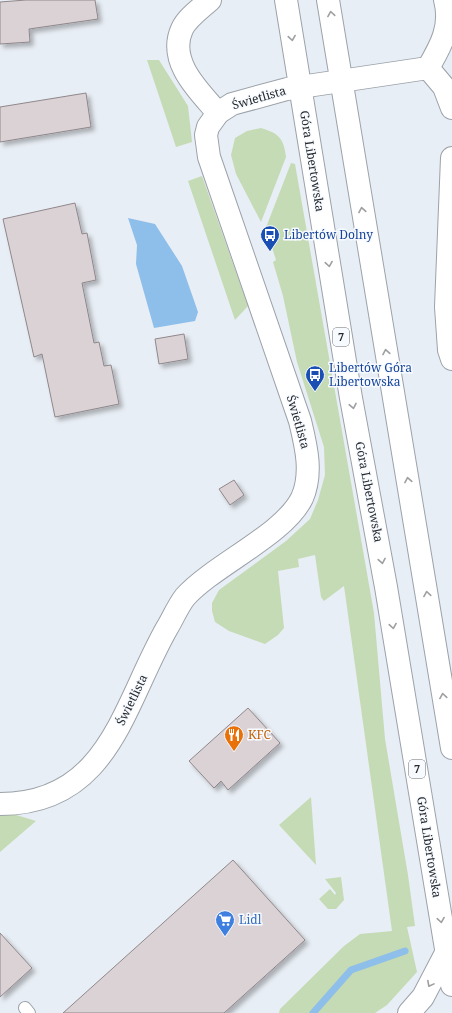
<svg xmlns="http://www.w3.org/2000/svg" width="452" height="1013" font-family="'Noto Serif',serif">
  <defs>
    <filter id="shadow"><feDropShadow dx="3.5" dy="3.5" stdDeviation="2" flood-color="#0004"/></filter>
  </defs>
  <rect width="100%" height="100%" fill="#e8eef5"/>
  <path fill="#c4dbb5" d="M147 60H159L188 106 192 142 176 147Z
    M261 128C278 133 284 138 286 157L261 222 236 174 231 155 235 138 247 131Z
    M291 163 295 164 374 613 385 739 408 875 415 926 407 927 417 972 387 1005 375 1013H279L280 1009 344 946 360 934 392 931 344 586 324 601 321 597 315 555 298 559 299 567 278 571 284 628 278 635 265 644 229 631 215 622 212 611V603L219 590 286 541 310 519 318 500 325 475 324 447 297 362 283 296 273 262 276 260 270 241H268L265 230Z
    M202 176 248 306 235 320 188 181Z
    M311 797 316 865 279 825Z
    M0 814H13L36 821 0 852Z
    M341 877 344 900 336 909H328L319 899 330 889 335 895 336 893 325 879Z"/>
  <path fill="#8ebeea" d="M128 218 155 224 182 266 198 312 195 321 154 328 136 264 137 245Z"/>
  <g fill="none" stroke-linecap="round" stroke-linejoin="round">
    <path stroke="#8ebeea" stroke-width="7" d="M313 1013 351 970 405 951"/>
  </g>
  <path fill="#dbd2d5" stroke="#90878b" filter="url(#shadow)" d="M26 0H95L98 19 29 29 30 42 0 44V2Z
    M86 93 91 127 0 142V107Z
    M75 203 82 234 87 233 96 280 82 283 94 343 99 342 104 366 111 365 119 404 55 417 42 354 34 357 3 219Z
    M184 334 188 359 159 364 155 339Z
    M234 480 244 495 230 505 219 489Z
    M248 708 280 743 228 790 221 781 214 788 189 761Z
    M233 860 305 940 224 1013H63Z
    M0 933 32 968 0 997Z"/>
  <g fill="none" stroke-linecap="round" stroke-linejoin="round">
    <defs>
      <path id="service" d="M25 1008 29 1013"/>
      <path id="minor" d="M210 0C200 9 187 18 182 29 167 62 200 92 218 113
        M428 68 444 87 452 108
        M452 158 446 307 449 350 452 359"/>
      <path id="tertiary" d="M0 804C109 804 123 705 167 628 173 618 178 606 185 597 215 564 284 535 302 498 313 473 306 446 300 421L209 157 206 135 208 127 218 113 232 104 287 89 428 68C441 46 452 26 445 0"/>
      <path id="trunk" d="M286 0 351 398 386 587 452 985
        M328 0 452 748
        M409 1013 423 997 447 951"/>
    </defs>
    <use href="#service" stroke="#9ca2a9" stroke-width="14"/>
    <use href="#minor" stroke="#9ca2a9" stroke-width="24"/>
    <use href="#tertiary" stroke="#9ca2a9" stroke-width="24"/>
    <use href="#trunk" stroke="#9ca2a9" stroke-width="24"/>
    <use href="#service" stroke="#fff" stroke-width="12"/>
    <use href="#minor" stroke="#fff" stroke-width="22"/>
    <use href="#tertiary" stroke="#fff" stroke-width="22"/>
    <use href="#trunk" stroke="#fff" stroke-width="22"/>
  </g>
  <defs><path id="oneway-chevron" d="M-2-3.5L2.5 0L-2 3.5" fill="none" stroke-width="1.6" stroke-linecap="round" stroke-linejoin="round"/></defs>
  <g stroke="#9e9fa0">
    <use href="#oneway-chevron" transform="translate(331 14) rotate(-99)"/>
    <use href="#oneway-chevron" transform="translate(292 38) rotate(81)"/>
    <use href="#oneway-chevron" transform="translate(362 210) rotate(-100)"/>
    <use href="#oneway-chevron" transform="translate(329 264) rotate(81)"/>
    <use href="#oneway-chevron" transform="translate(386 352) rotate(-100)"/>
    <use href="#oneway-chevron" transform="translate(353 406) rotate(79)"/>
    <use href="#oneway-chevron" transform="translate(408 480) rotate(-100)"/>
    <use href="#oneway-chevron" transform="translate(382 561) rotate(80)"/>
    <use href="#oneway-chevron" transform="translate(427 594) rotate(-99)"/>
    <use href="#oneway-chevron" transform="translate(393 626) rotate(81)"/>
    <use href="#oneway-chevron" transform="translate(443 696) rotate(-99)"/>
    <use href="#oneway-chevron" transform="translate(441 920) rotate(81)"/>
    <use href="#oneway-chevron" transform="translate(430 984) rotate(118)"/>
  </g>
  <defs>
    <symbol id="bus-pin" viewBox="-11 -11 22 30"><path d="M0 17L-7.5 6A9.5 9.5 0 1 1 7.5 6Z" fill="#1a4fb4" stroke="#f7fbff"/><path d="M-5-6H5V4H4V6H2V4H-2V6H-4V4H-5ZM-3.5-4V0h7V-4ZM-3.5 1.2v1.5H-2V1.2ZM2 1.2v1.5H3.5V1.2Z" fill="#fff"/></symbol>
    <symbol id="restaurant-pin" viewBox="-11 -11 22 30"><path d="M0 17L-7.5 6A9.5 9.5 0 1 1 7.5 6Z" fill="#e8710a" stroke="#f7fbff"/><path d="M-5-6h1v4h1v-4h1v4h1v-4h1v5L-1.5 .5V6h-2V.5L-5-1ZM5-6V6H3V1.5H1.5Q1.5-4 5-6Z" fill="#fff"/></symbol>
    <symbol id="supermarket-pin" viewBox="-11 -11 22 30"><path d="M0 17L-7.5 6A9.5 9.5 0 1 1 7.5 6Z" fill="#3f7fe0" stroke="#f7fbff"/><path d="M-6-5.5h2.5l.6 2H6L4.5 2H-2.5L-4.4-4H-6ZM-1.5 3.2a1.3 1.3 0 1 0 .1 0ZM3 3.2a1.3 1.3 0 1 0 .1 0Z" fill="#fff"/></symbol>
  </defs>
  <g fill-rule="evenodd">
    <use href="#bus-pin" x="259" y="224" width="22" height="30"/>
    <use href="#bus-pin" x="304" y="364" width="22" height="30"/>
    <use href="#restaurant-pin" x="223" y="724" width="22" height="30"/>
    <use href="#supermarket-pin" x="214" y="909" width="22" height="30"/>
  </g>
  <g text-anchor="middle" stroke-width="3" stroke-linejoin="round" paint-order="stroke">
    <g fill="#f7fbff" stroke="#65686b" stroke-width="1">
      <rect x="333" y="328" width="16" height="18" rx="3"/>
      <rect x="409" y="760" width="16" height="18" rx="3"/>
    </g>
    <g font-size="11" font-weight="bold" fill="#27292c">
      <text x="341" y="341">7</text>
      <text x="417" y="773">7</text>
    </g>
    <g font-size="12" fill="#27292c" stroke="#f7fbff">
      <text transform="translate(259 98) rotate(-16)" y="4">Świetlista</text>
      <text transform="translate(312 161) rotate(81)" y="4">Góra Libertowska</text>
      <text transform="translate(298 422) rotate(74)" y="4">Świetlista</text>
      <text transform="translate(369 492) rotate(79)" y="4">Góra Libertowska</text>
      <text transform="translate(132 700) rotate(-64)" y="4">Świetlista</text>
      <text transform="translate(429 847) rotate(81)" y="4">Góra Libertowska</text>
    </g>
    <g font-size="12" fill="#164399" stroke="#f7fbff" text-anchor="start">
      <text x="284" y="239">Libertów Dolny</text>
      <text x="329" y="372">Libertów Góra<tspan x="329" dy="14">Libertowska</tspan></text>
    </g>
    <g font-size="12" fill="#c56008" stroke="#f7fbff" text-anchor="start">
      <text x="248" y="739">KFC</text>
    </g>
    <g font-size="12" fill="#366cbe" stroke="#f7fbff" text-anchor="start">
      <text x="239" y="924">Lidl</text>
    </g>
  </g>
</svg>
